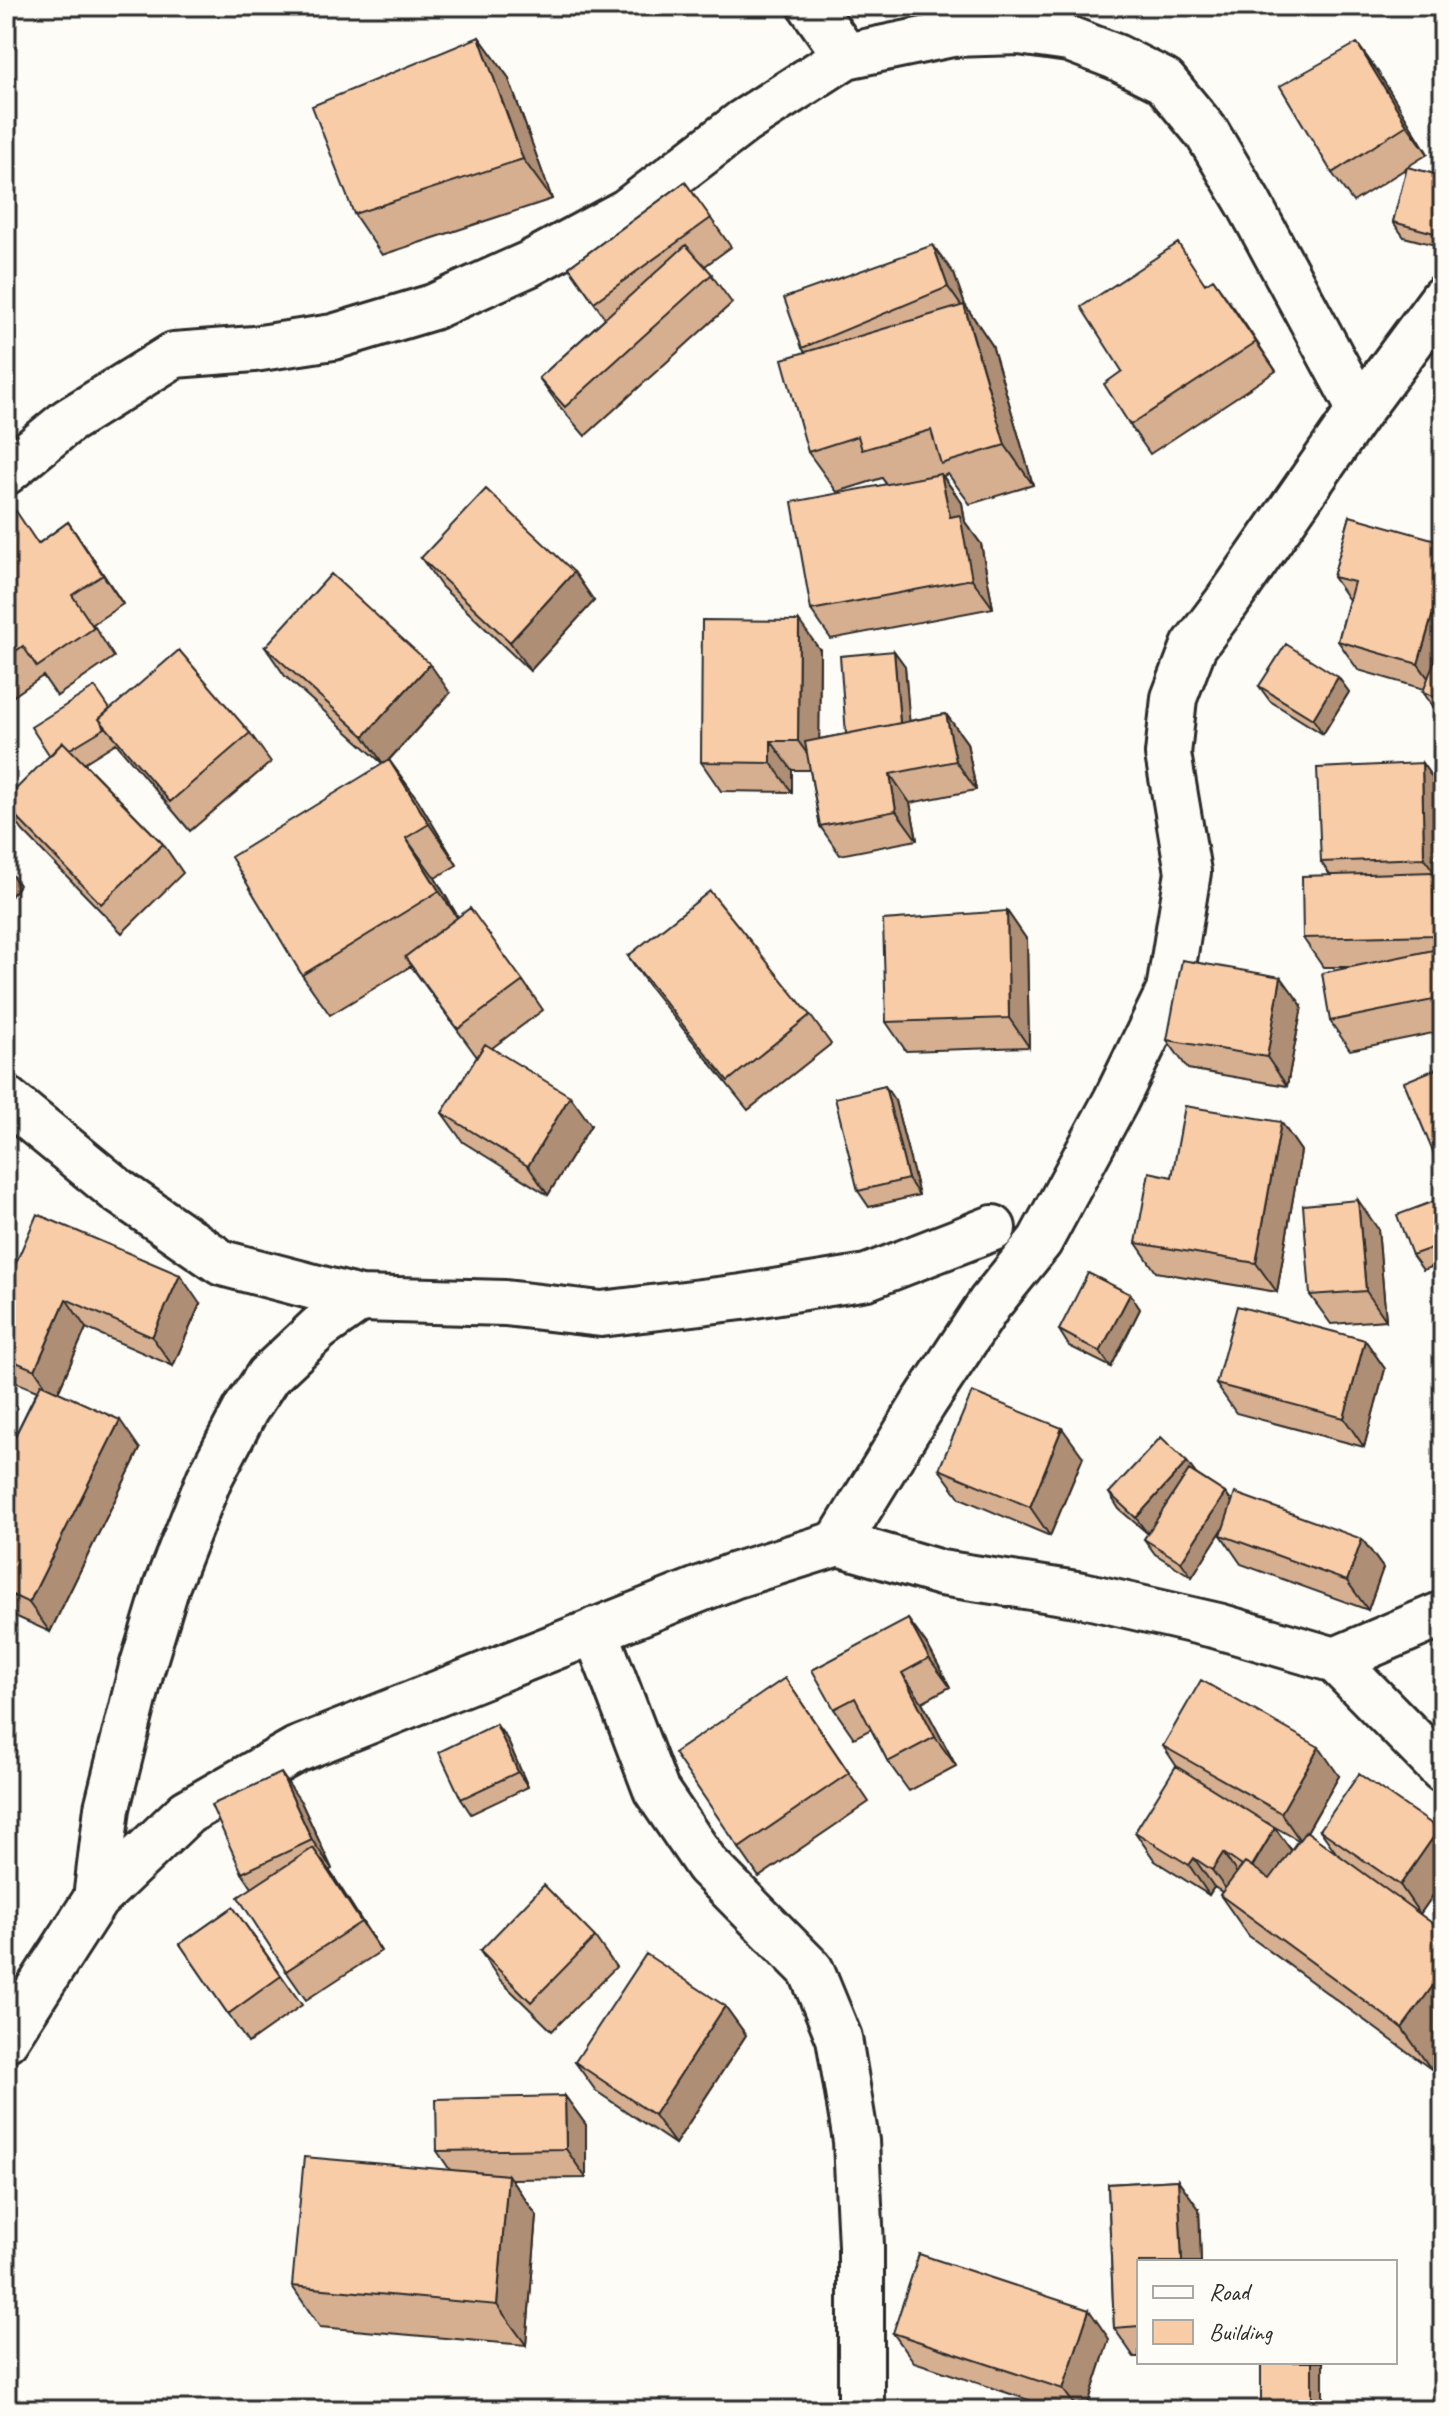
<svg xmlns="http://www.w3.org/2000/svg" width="1449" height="2416" font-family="Caveat,sans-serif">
  <rect width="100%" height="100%" fill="#fdfcf7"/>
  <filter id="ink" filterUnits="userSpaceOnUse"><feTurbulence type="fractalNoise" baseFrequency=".0125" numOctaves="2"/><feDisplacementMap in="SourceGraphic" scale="16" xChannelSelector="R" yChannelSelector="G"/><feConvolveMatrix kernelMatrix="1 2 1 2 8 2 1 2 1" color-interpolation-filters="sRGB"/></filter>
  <g filter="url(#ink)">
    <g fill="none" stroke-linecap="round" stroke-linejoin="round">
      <defs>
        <path id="minor" d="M811 6 846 56 952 34 1019 32 1069 39 1116 57 1164 81 1207 133 1248 202 1360 410
          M6 472 68 421 174 355 254 349 333 337 433 307 529 264 627 211 743 122 846 56
          M6 1099 118 1191 222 1263 360 1299 505 1303 601 1314 742 1297 867 1277 993 1228
          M838 1543 941 1573 1083 1595 1218 1626 1335 1660 1443 1614
          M595 1630 656 1790 707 1865 811 1970 839 2038 856 2141 861 2246V2410
          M1335 1660 1443 1770
          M96 1899 107 1808 141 1671 167 1585 209 1479 246 1409 268 1376 319 1328 360 1299
          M6 2039 96 1899 187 1812 296 1750 733 1576 838 1543 924 1403 990 1303 1040 1241 1116 1100 1169 991 1188 872 1168 754 1174 698 1194 646 1227 602 1360 410 1443 298"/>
      </defs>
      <use href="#minor" stroke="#2b2b2b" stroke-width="50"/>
      <use href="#minor" stroke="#fdfcf7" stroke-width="44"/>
    </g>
    <path fill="#d6af90" stroke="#2b2b2b" stroke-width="2" fill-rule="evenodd" d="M479 37 508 77 552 199 382 255 354 214Z
      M1378 72 1428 154 1407 167 1443 176V247L1404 237 1393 222 1407 168 1353 202 1332 173Z
      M685 182 731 247 705 266 732 303 585 436 560 407 539 378 605 318 569 267Z
      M954 274 965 305 992 345 1033 485 970 504 948 474 943 476 962 503 965 522 981 544 993 608 831 639 811 610 886 484 882 478 837 492 808 452 805 352 802 348Z
      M1206 283 1234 308 1276 371 1150 454 1130 425 1122 371Z
      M1350 516 1443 700 1424 689 1358 670 1338 641 1349 600 1333 577Z
      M6 518 39 543 68 522 123 604 93 624 114 657 57 696 43 676 12 697 6 688Z
      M421 558 574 572 594 601 530 671 442 587Z
      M265 647 450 693 389 760 418 800 457 865 435 878 458 917 523 981 543 1010 492 1048 591 1125 548 1195 463 1142 442 1113 477 1057 411 966 330 1015 302 975 383 764 285 676Z
      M820 650 819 739 846 734 894 651 905 666 909 721 946 714 967 743 976 790 910 803 917 840 840 855 820 826 810 770H792V792L721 791 701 762Z
      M1338 677 1349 692 1323 734 1270 701 1259 686Z
      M1423 692 1443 700V721Z
      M110 709 250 733 271 762 190 831 116 743 84 763 163 844 183 873 122 933 23 831 6 807V799Z
      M1422 763 1440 789 1442 798 1443 1031 1350 1050 1330 1021 1353 967H1323L1303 938 1330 875 1321 862Z
      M1007 911 1027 940 1029 1047 906 1051 886 1022Z
      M628 956 810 1015 831 1044 748 1110 648 985Z
      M1281 977 1302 1006 1287 1086 1188 1069 1167 1040Z
      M895 1101 919 1195 869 1207 858 1191Z
      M1281 1122 1301 1151 1277 1292 1156 1272 1136 1243 1172 1177Z
      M1437 1200 1443 1208V1263L1423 1270 1412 1255Z
      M1378 1229 1386 1320 1331 1324 1310 1295Z
      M6 1286 200 1304 173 1366 86 1328 58 1392 140 1449 50 1632 6 1612V1454L37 1391 6 1378Z
      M1130 1294 1140 1309 1111 1367 1069 1346 1059 1330Z
      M1365 1340 1385 1369 1364 1447 1236 1413 1216 1384Z
      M1083 1457 1050 1536 960 1498 939 1469Z
      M1187 1462 1196 1474 1225 1493 1232 1502 1362 1539 1383 1568 1368 1610 1241 1564 1221 1535 1223 1528 1192 1577 1155 1554 1144 1539 1151 1529 1147 1533 1119 1509 1109 1493Z
      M908 1619 929 1648 950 1687 922 1702 956 1766 909 1791 888 1762 871 1729 854 1738 834 1709Z
      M785 1678 869 1802 759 1877 739 1848Z
      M496 1724 507 1739 528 1787 471 1814 461 1799Z
      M1163 1746 1339 1776 1307 1832 1337 1854 1320 1830 1439 1829 1443 1835V1881L1420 1914 1431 2069 1249 1936 1220 1895 1222 1892 1214 1887 1209 1895 1155 1861 1135 1832 1177 1767ZM1266 1822 1298 1840 1291 1850 1275 1828Z
      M301 1802 332 1869 329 1871 381 1951 306 2000 286 1971 252 1888 242 1873Z
      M233 1907 302 2005 248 2043 180 1944Z
      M595 1937 616 1967 552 2031 500 1980 480 1951Z
      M725 2006 746 2035 675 2144 596 2091 575 2062Z
      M565 2096 586 2125V2178L511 2179 537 2216 526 2345 320 2327 292 2286 450 2170 437 2151Z
      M1178 2180 1199 2209 1201 2262H1139V2357H1134L1114 2328 1108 2184Z
      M893 2333 1109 2339 1086 2410H1059L914 2362Z"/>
    <path fill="#ae8f76" stroke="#2b2b2b" stroke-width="2" d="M479 37 508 77 552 199 523 159Z
      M1357 43 1378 72 1428 154 1407 125Z
      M1443 216V240L1438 234Z
      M933 245 954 274 965 305 992 345 1033 485 1005 445 967 314 948 287Z
      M1213 279 1234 308 1276 371 1256 342Z
      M941 474 962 503 965 522 981 544 993 608 972 579 950 517Z
      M68 522 88 551 123 604 103 575Z
      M574 572 594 601 530 671 510 642Z
      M1443 579V678L1439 693 1418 664Z
      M799 621 820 650 819 770 798 741Z
      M894 651 905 666 912 751 901 735Z
      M430 664 450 693 384 765 364 736Z
      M1338 677 1349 692 1323 734 1313 719Z
      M946 714 967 743 976 790 956 761Z
      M771 741 792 770V792L771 763Z
      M389 760 418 800 457 865 429 824Z
      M1422 763 1442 792 1443 884 1424 858Z
      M890 774 910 803 917 840 896 811Z
      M406 838 435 878 467 932 439 891Z
      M6 866 19 885 6 904Z
      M1433 872 1443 886V947L1435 935Z
      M1007 911 1027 940 1029 1047 1009 1018Z
      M1281 977 1302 1006 1287 1086 1267 1057Z
      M885 1086 895 1101 919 1195 908 1179Z
      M570 1096 591 1125 548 1195 528 1166Z
      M1281 1122 1301 1151 1277 1292 1256 1263Z
      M1358 1200 1378 1229 1386 1320 1366 1291Z
      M180 1275 200 1304 173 1366 152 1337Z
      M1130 1294 1140 1309 1111 1367 1100 1352Z
      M66 1299 86 1328 55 1399 35 1370Z
      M1365 1340 1385 1369 1364 1447 1344 1418Z
      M120 1420 140 1449 50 1632 29 1603Z
      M1062 1428 1083 1457 1050 1536 1030 1507Z
      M1187 1462 1198 1477 1147 1533 1136 1518Z
      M1225 1493 1236 1508 1192 1577 1181 1562Z
      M1362 1539 1383 1568 1368 1610 1347 1581Z
      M908 1619 929 1648 950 1687 929 1658Z
      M902 1673 922 1702 956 1766 935 1737Z
      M496 1724 507 1739 528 1787 518 1772Z
      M1319 1747 1339 1776 1301 1842 1281 1813Z
      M281 1773 301 1802 332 1869 312 1840Z
      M1275 1828 1296 1857 1270 1900 1250 1871Z
      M1439 1829 1443 1835V1881L1420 1914 1400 1885Z
      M313 1848 334 1877 381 1951 361 1922Z
      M1223 1853 1243 1882 1233 1899 1212 1870Z
      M1194 1858 1214 1887 1209 1895 1189 1865Z
      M1443 1972V2052L1431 2069 1402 2028Z
      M725 2006 746 2035 675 2144 654 2115Z
      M565 2096 586 2125V2178L566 2149Z
      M508 2175 537 2216 526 2345 497 2305Z
      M1178 2180 1199 2209 1201 2262H1182Z
      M1089 2310 1109 2339 1086 2410H1078L1063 2389Z
      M1312 2362H1323V2410H1312Z"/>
    <path fill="#f9cca8" stroke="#2b2b2b" stroke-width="2" d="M479 37 523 159 354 214 312 106Z
      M1357 43 1407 125 1332 173 1280 86Z
      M1407 167 1443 176V216L1438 234 1393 222Z
      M685 182 711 218 594 302 569 267Z
      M1178 243 1205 284 1213 279 1256 342 1130 425 1104 384 1122 371 1081 307Z
      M686 245 712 274 565 407 539 378Z
      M933 245 948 287 802 348 784 298Z
      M964 305 1005 445 941 464 931 430 862 450 858 436 808 452 782 359Z
      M941 474 950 517 960 515 972 579 811 610 792 502Z
      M486 489 574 572 510 642 421 558Z
      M16 511 38 544 68 522 103 575 72 595 94 628 37 667 23 646 6 658V518Z
      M1350 516 1443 542V579L1418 664 1338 641 1354 582 1333 577Z
      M331 574 430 664 364 736 265 647Z
      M702 620 799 621 798 741H771V763L701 762Z
      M1443 637V700L1423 692Z
      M1286 644 1338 677 1313 719 1259 686Z
      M179 650 250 733 170 802 99 719Z
      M894 651 900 723 846 734 840 656Z
      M95 687 110 709 99 719 105 728 70 749 63 742 50 756 31 727Z
      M946 714 956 761 890 774 896 811 820 826 805 742Z
      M63 742 163 844 101 904 6 806V799Z
      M1443 758V801L1432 761Z
      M389 760 429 824 406 838 439 891 302 975 231 857Z
      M1422 763 1424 858 1321 862 1317 768Z
      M1433 872 1435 935 1303 938 1302 876Z
      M710 891 810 1015 728 1081 628 956Z
      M470 908 523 981 458 1029 405 957Z
      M1007 911 1009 1018 886 1022 883 920Z
      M1443 948V998L1330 1021 1322 973Z
      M1182 960 1281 977 1267 1057 1167 1040Z
      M485 1044 570 1096 528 1166 442 1113Z
      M1443 1066V1176L1404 1082Z
      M885 1086 908 1179 858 1191 835 1098Z
      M1185 1106 1281 1122 1256 1263 1136 1243 1149 1172 1172 1177Z
      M1358 1200 1366 1291 1310 1295 1303 1205Z
      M1437 1200 1443 1216V1244L1412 1255 1397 1215Z
      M37 1214 180 1275 152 1337 66 1299 35 1370 6 1358V1286Z
      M1088 1273 1130 1294 1100 1352 1059 1330Z
      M1237 1306 1365 1340 1344 1418 1216 1384Z
      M41 1384 120 1420 29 1603 6 1592V1454Z
      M972 1392 1062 1428 1030 1507 939 1469Z
      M1161 1437 1187 1462 1136 1518 1109 1493Z
      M1189 1470 1225 1493 1181 1562 1144 1539Z
      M1235 1493 1362 1539 1347 1581 1221 1535Z
      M908 1619 929 1658 902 1673 935 1737 888 1762 855 1698 834 1709 812 1670Z
      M785 1678 849 1773 739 1848 674 1753Z
      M1201 1680 1319 1747 1281 1813 1163 1746Z
      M496 1724 518 1772 461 1799 439 1752Z
      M1176 1766 1275 1828 1252 1866 1245 1862 1242 1866 1223 1853 1212 1870 1194 1858 1189 1865 1135 1832Z
      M281 1773 312 1840 242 1873 211 1805Z
      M1359 1774 1439 1829 1400 1885 1320 1830Z
      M1306 1831 1443 1931V1972L1402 2028 1220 1895 1245 1862 1270 1879Z
      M313 1848 361 1922 286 1971 238 1897Z
      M544 1885 595 1937 531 2002 480 1951Z
      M233 1907 281 1976 228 2014 180 1944Z
      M646 1954 725 2006 654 2115 575 2062Z
      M565 2096 566 2149 437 2151 436 2099Z
      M304 2157 508 2175 497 2305 292 2286Z
      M1178 2180 1182 2262H1139V2326L1114 2328 1108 2184Z
      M919 2254 1089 2310 1063 2389 893 2333Z
      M1261 2362H1312V2410H1261Z"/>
  </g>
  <rect width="1449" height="2416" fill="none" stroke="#fdfcf7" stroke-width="32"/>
  <rect x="16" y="16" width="1417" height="2384" fill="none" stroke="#2b2b2b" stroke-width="3" filter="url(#ink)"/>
  <rect x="1137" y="2260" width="260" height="104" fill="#fdfcf7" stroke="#a9a8a5" stroke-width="2"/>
  <rect x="1153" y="2286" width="40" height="12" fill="#fdfcf7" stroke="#a9a8a5" stroke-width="2"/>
  <text x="1209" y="2300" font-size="24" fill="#2b2b2b">Road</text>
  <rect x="1153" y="2320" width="40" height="24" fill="#f9cca8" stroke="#a9a8a5" stroke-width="2"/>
  <text x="1209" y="2340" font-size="24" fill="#2b2b2b">Building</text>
</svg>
